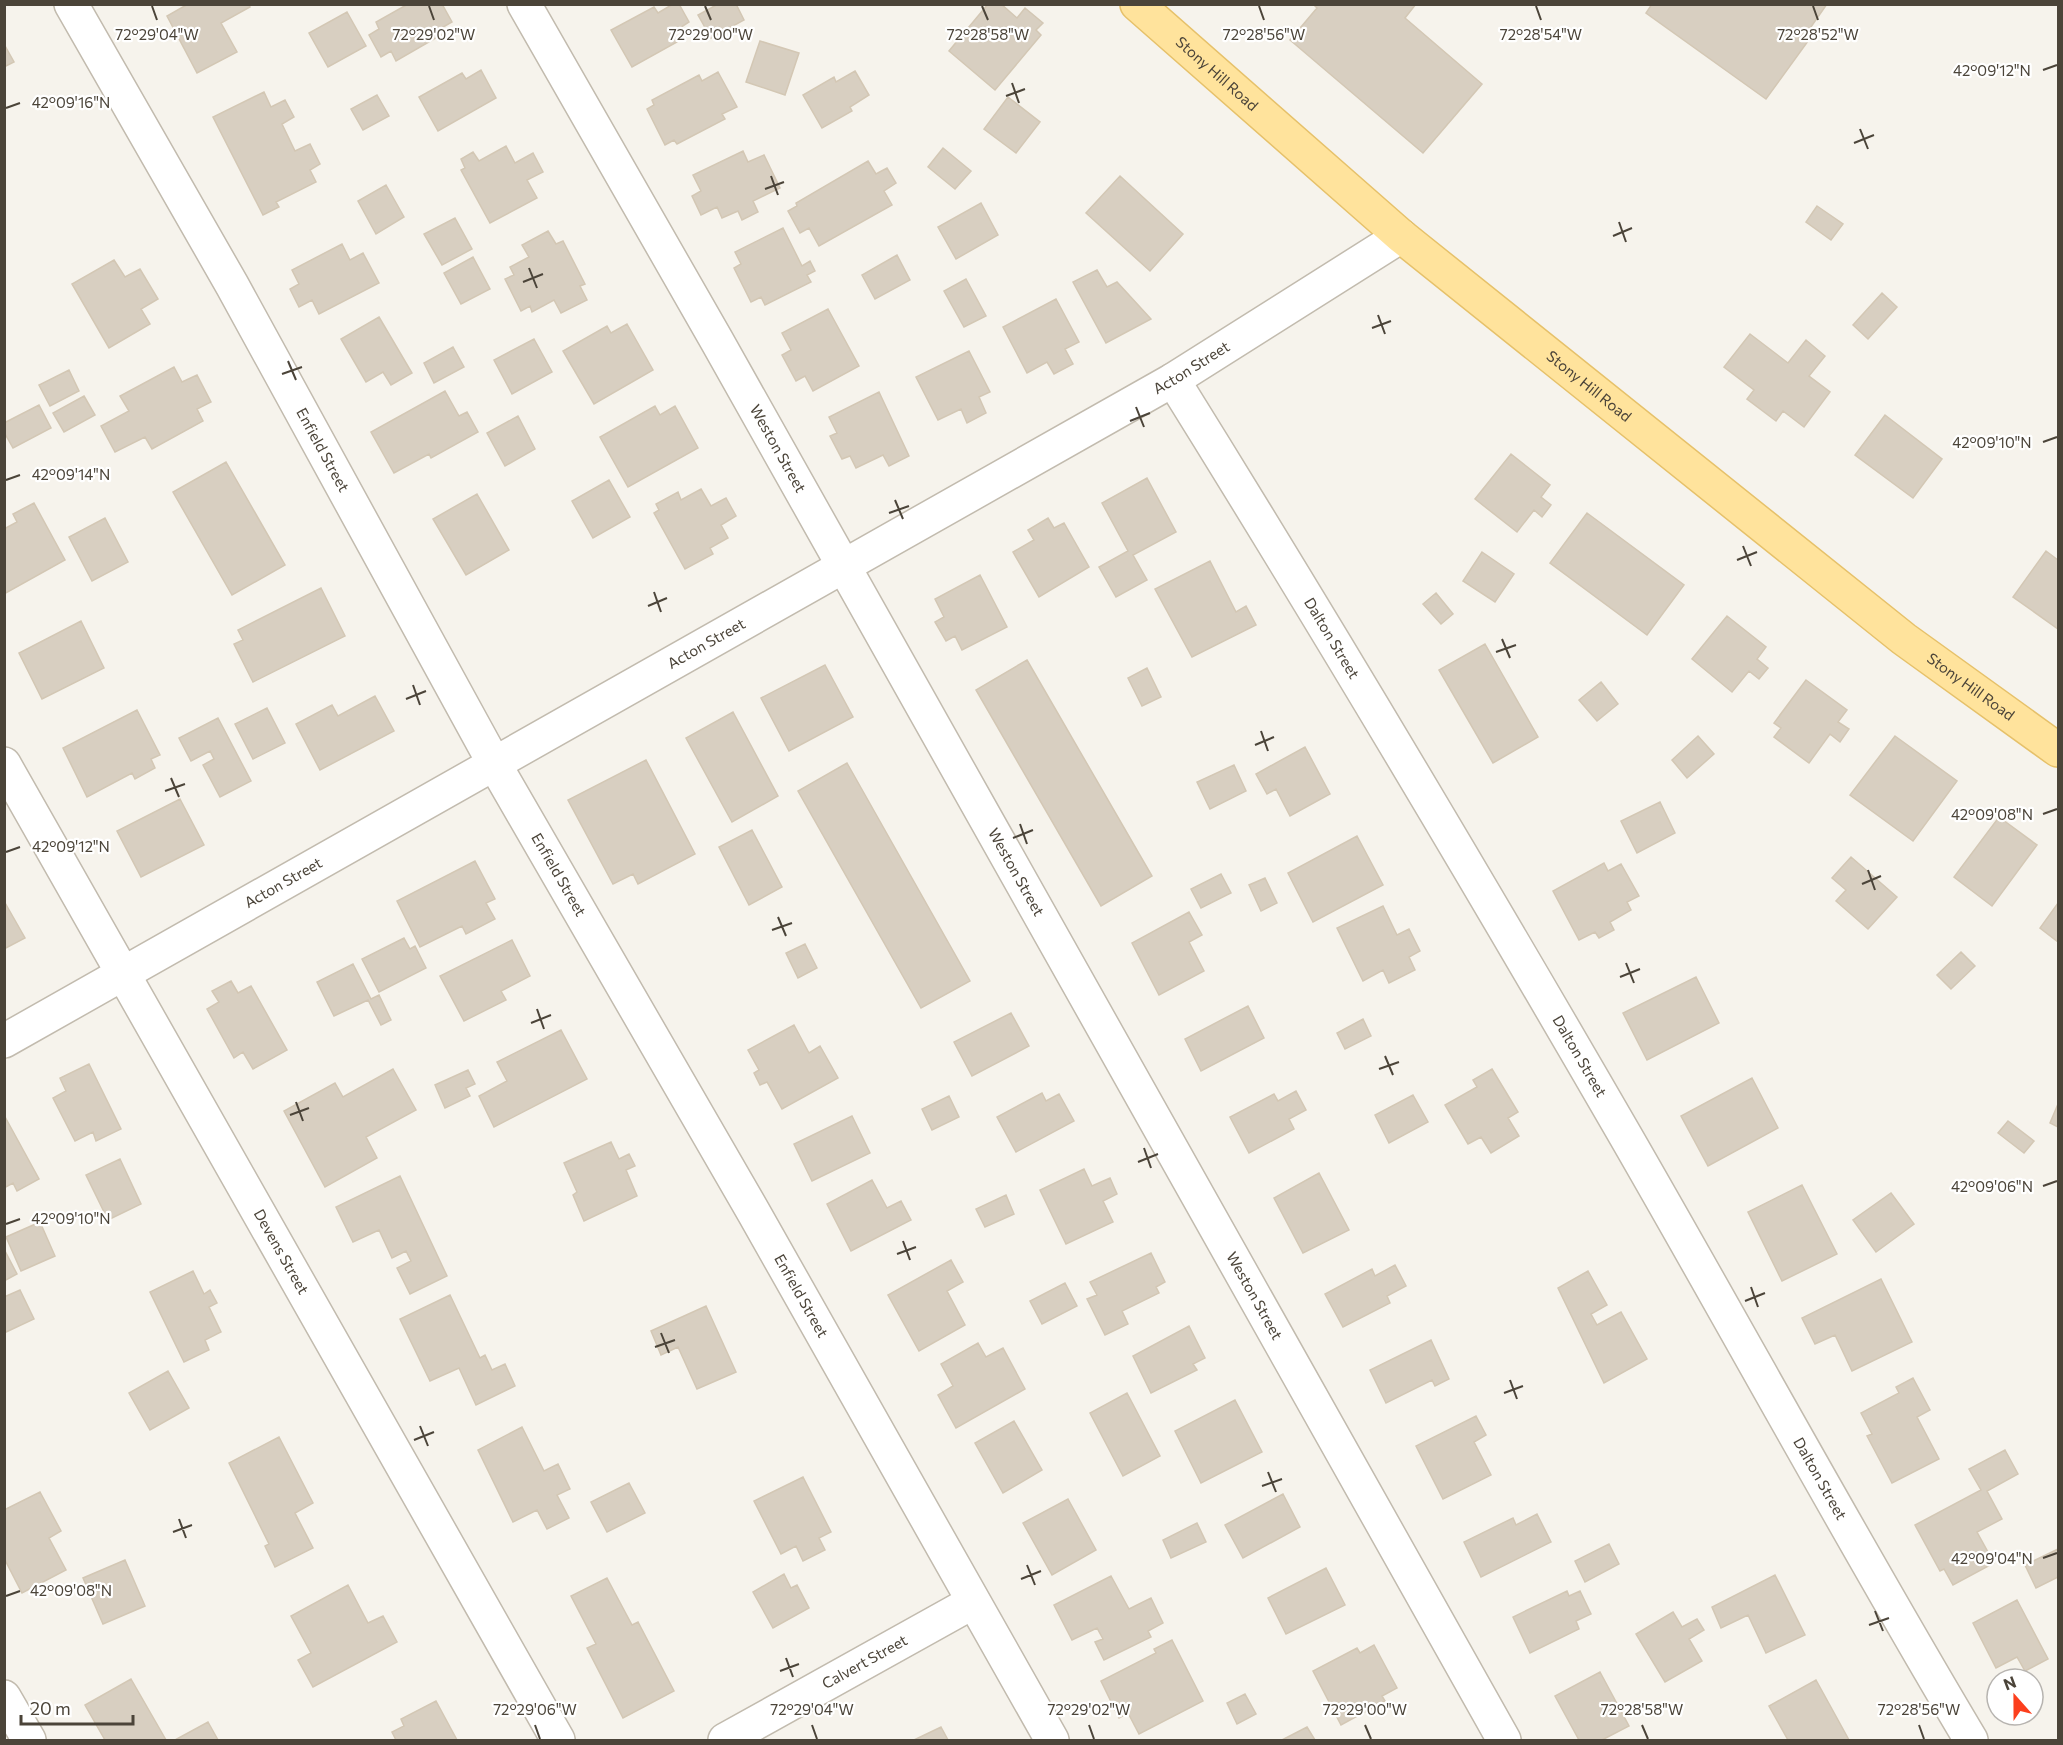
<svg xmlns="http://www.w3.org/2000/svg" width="2063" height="1745" font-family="Commissioner,sans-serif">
  <rect width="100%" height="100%" fill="#f6f3ec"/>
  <path fill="#d8cfc1" stroke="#d3c7b4" stroke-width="1.5" d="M188 4H248L250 7 221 23 237 52 197 73 167 16Z
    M408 4H442L452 22 438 30 441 35 396 61 391 51 381 57 369 35 379 29 376 22Z
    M673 4H679L689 22 672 33 677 42 632 67 611 30 654 7 658 13Z
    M718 4H736L744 20 711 38 698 15Z
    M988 4H1001L1017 18 1025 8 1043 23 1036 30 1041 35 995 90 949 51Z
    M1313 4H1416L1405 18 1482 84 1423 153 1290 40 1317 8Z
    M1652 4H1827L1806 34 1811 37 1766 99 1646 13Z
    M347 12 366 46 328 67 309 33Z
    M760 41 799 53 785 95 746 82Z
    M4 44 14 62 4 67Z
    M481 70 496 98 438 131 419 97 462 73 466 79Z
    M855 71 869 95 850 107 852 111 822 128 803 95 834 77 836 82Z
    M718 72 737 107 722 114 725 119 677 144 674 140 665 145 647 109 654 105 652 100 699 75 702 81Z
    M264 92 271 107 285 100 294 117 282 124 295 151 310 144 320 164 310 170 316 182 276 202 279 207 263 215 213 117Z
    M377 95 389 116 363 130 351 109Z
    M1008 97 1040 122 1016 153 984 129Z
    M506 146 515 163 533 153 543 172 527 180 537 198 490 223 461 170 465 168 461 159 473 152 479 161Z
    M943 148 971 171 955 189 928 167Z
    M743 151 748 162 764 155 780 188 753 201 758 212 742 220 738 211 722 218 717 207 701 215 692 196 701 191 693 175Z
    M868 161 876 174 887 168 896 183 884 191 892 205 819 246 809 228 800 233 788 211 797 206 796 203Z
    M1120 176 1183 234 1150 271 1086 213Z
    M386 185 404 217 376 234 358 201Z
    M981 203 998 235 956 259 938 227Z
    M1817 206 1843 224 1831 240 1806 222Z
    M455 218 472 249 442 265 424 234Z
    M783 228 802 266 810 261 815 271 807 275 811 282 765 305 761 297 751 302 734 268 741 264 735 252Z
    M548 231 556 244 563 241 585 284 580 286 587 300 561 313 554 300 532 312 530 306 521 311 505 279 514 275 510 267 529 257 522 245Z
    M342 244 350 260 363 253 379 283 319 314 312 300 299 307 290 289 299 284 292 270Z
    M897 255 910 280 875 299 862 275Z
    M473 257 490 289 461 304 444 273Z
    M114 260 125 277 140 269 158 299 141 309 150 324 109 348 72 284Z
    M1097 270 1107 287 1117 282 1151 319 1106 343 1073 282Z
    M966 279 986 316 964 327 944 291Z
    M1882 293 1897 307 1868 339 1853 325Z
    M1056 299 1079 342 1065 349 1073 364 1054 374 1047 362 1027 373 1003 327Z
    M828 309 859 366 813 391 805 376 796 381 782 355 791 350 782 333Z
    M379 317 412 373 391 385 383 372 366 382 341 339Z
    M627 324 653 370 594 404 563 351 607 326 611 333Z
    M1750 334 1788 363 1806 340 1825 356 1809 376 1830 392 1804 427 1783 411 1776 421 1747 399 1754 390 1724 367Z
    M534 339 552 372 512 394 494 360Z
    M453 347 464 367 434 383 424 363Z
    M969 351 990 392 979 397 986 413 967 423 961 409 938 420 916 377Z
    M174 367 182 382 197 375 211 402 197 409 203 421 152 449 145 437 115 452 101 426 129 411 120 396Z
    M69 370 79 391 50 406 39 385Z
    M445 391 459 416 467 412 478 432 431 458 429 454 394 473 371 432Z
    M879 392 909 456 889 466 883 455 856 468 850 456 842 459 830 436 837 433 829 417Z
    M84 396 95 415 64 432 53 413Z
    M39 405 51 428 13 448 4 432V423Z
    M655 406 660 415 675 406 698 448 628 487 600 437Z
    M1885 415 1942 459 1913 498 1855 455Z
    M518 416 535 449 505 466 487 433Z
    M1511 454 1550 485 1541 497 1551 505 1542 517 1534 510 1517 532 1475 499Z
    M226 462 285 565 232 595 173 492Z
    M1147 478 1176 532 1133 555 1147 580 1116 597 1099 567 1128 551 1102 503Z
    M609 480 630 517 593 538 572 501Z
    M701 489 711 506 726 498 736 516 721 525 728 538 710 548 713 554 685 569 654 513 659 510 656 504 678 492 681 500Z
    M477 494 509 550 466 575 433 519Z
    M34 503 65 560 4 594V529L17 522 13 514Z
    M1587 513 1684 585 1647 635 1550 563Z
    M105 518 128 562 92 581 69 537Z
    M1048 518 1054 528 1064 523 1089 567 1039 597 1013 552 1034 540 1028 530Z
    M2046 551 2058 560V629L2013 597Z
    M1482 552 1514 574 1495 602 1463 581Z
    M1210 561 1236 612 1246 606 1256 625 1192 657 1155 589Z
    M980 575 1007 627 962 650 955 636 946 641 935 622 944 617 935 599Z
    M321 588 345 636 253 682 234 644 243 640 238 630Z
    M1436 593 1453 614 1441 624 1423 604Z
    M1727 616 1766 647 1757 659 1768 668 1759 679 1749 671 1732 692 1692 659Z
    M81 621 104 668 42 699 19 653Z
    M1485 644 1538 737 1493 763 1439 670Z
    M1027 660 1152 876 1101 906 976 690Z
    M825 665 853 717 789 751 761 698Z
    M1147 668 1161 697 1142 706 1128 678Z
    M1806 680 1847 710 1838 722 1849 729 1840 742 1830 734 1809 763 1774 737 1781 728 1774 723Z
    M1601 682 1618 704 1597 721 1579 700Z
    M375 696 394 731 320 770 296 724 332 705 338 716Z
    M267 708 285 743 253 759 235 724Z
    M137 710 160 755 151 759 155 768 135 779 132 773 87 797 63 748Z
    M733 712 778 796 732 822 686 738Z
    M218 718 251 781 220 797 203 765 214 759 210 751 191 761 179 738Z
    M1698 736 1714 754 1687 778 1672 760Z
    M1895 736 1957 781 1913 841 1850 795Z
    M1305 747 1330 794 1290 816 1276 789 1267 794 1256 774Z
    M646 760 695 854 638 884 633 874 613 884 568 800Z
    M847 763 970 981 921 1008 798 791Z
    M1234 765 1246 791 1210 809 1197 782Z
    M180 799 204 845 141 877 117 831Z
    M1660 802 1675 833 1637 853 1621 821Z
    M1999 817 2037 845 1992 906 1954 877Z
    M752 830 782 887 749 905 719 847Z
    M1357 836 1383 885 1313 922 1288 873Z
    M1851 857 1897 897 1868 929 1836 901 1846 890 1832 878Z
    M475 861 495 899 486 903 495 919 466 934 462 926 420 947 397 901Z
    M1604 863 1608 871 1621 864 1639 896 1627 902 1631 910 1610 922 1614 930 1599 938 1595 932 1579 940 1553 891Z
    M1221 874 1231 893 1201 908 1191 889Z
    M1265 878 1277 903 1261 911 1249 885Z
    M4 901 25 938 4 949Z
    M2058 903V942L2040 928Z
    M1383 906 1397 935 1409 929 1420 951 1409 957 1415 970 1389 983 1383 970 1363 981 1337 928Z
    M1189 912 1202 935 1189 942 1204 971 1159 995 1132 943Z
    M404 938 410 949 415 946 426 968 379 992 362 959Z
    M512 940 530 976 501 991 506 1000 464 1021 440 976Z
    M805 944 817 968 798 978 786 953Z
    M1961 952 1975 966 1951 989 1937 975Z
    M353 964 371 999 379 995 391 1020 381 1025 368 1000 334 1016 317 982Z
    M1696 977 1719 1023 1647 1060 1623 1013Z
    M231 981 238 993 251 986 287 1050 253 1069 243 1052 234 1058 207 1009 219 1002 212 991Z
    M1248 1006 1264 1038 1201 1071 1185 1039Z
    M1011 1013 1029 1046 972 1076 954 1042Z
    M1363 1019 1371 1036 1345 1049 1337 1033Z
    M794 1025 809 1053 820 1046 838 1078 782 1109 767 1082 760 1085 754 1073 759 1070 748 1050Z
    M561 1030 587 1079 494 1127 479 1096 507 1081 497 1062Z
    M89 1064 121 1129 96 1141 93 1132 75 1141 53 1098 66 1091 60 1078Z
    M393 1069 416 1110 366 1137 377 1158 325 1187 284 1111 335 1083 343 1097Z
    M1492 1069 1518 1112 1508 1118 1519 1136 1491 1153 1481 1137 1468 1144 1445 1105 1477 1087 1473 1080Z
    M468 1070 475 1084 466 1088 470 1096 445 1108 435 1085Z
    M1752 1078 1778 1128 1708 1166 1681 1116Z
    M1296 1091 1306 1110 1289 1119 1294 1129 1249 1153 1230 1117 1274 1094 1278 1101Z
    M1042 1093 1046 1101 1059 1094 1074 1121 1016 1152 997 1117Z
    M1413 1095 1428 1122 1389 1143 1375 1115Z
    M949 1096 959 1117 932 1130 922 1109Z
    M2058 1104V1127L2050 1123Z
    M4 1115 39 1179 17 1191 13 1183 4 1188Z
    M852 1116 870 1153 812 1181 794 1144Z
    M2008 1121 2034 1141 2024 1153 1998 1133Z
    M611 1142 619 1159 629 1154 635 1166 626 1170 637 1196 584 1221 573 1195 577 1192 564 1163Z
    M120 1159 141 1204 108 1220 86 1175Z
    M1084 1169 1092 1186 1110 1178 1117 1194 1103 1201 1113 1222 1066 1244 1040 1190Z
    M1319 1173 1349 1230 1303 1253 1274 1198Z
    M400 1176 447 1276 410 1294 397 1268 411 1261 406 1251 392 1258 379 1230 353 1242 336 1207Z
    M872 1180 887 1208 901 1201 911 1220 851 1251 827 1204Z
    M1802 1185 1837 1254 1782 1281 1748 1212Z
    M1891 1193 1914 1224 1876 1252 1853 1220Z
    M1006 1195 1014 1214 985 1227 976 1209Z
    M40 1222 55 1256 21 1271 6 1237Z
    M4 1249 17 1274 4 1281Z
    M1151 1253 1165 1282 1156 1287 1159 1293 1122 1311 1128 1324 1105 1335 1087 1299 1097 1295 1090 1282Z
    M951 1260 963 1282 947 1291 965 1325 919 1351 888 1295Z
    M1395 1265 1406 1286 1387 1296 1390 1303 1343 1327 1325 1294 1372 1269 1375 1276Z
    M193 1271 204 1294 210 1290 217 1303 209 1307 221 1332 205 1340 209 1350 184 1362 150 1292Z
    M1588 1271 1607 1305 1591 1314 1597 1325 1621 1312 1647 1359 1604 1383 1558 1288Z
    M1881 1279 1912 1342 1852 1371 1835 1335 1815 1344 1802 1318Z
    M1065 1283 1077 1306 1042 1324 1030 1301Z
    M20 1290 34 1319 4 1333V1297Z
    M450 1295 480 1358 485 1355 492 1370 505 1364 515 1386 476 1405 459 1368 430 1381 400 1319Z
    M706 1306 736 1372 697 1389 678 1347 661 1355 651 1331Z
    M1189 1326 1205 1358 1193 1364 1197 1370 1151 1393 1133 1356Z
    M1431 1340 1449 1379 1435 1386 1432 1380 1386 1403 1370 1370Z
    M978 1343 986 1357 1003 1348 1025 1389 956 1428 938 1395 953 1386 941 1364Z
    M168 1371 189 1408 150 1430 129 1393Z
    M1913 1378 1930 1410 1917 1417 1939 1459 1892 1483 1867 1436 1872 1434 1861 1413 1899 1393 1896 1387Z
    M1127 1393 1160 1456 1123 1476 1090 1413Z
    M1235 1400 1262 1452 1201 1483 1175 1431Z
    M1476 1416 1486 1435 1474 1442 1491 1475 1443 1499 1416 1446Z
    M1014 1421 1042 1470 1003 1493 975 1443Z
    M522 1427 544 1471 558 1464 570 1489 557 1495 569 1518 547 1529 537 1510 513 1522 478 1450Z
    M279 1437 313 1503 295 1513 313 1548 275 1567 265 1546 269 1544 229 1463Z
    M2005 1450 2018 1474 1987 1491 2002 1519 1977 1532 1994 1563 1953 1585 1944 1569 1940 1571 1915 1525 1981 1490 1969 1469Z
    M803 1477 831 1532 819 1538 825 1550 803 1561 796 1546 781 1554 754 1501Z
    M629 1483 645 1513 607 1532 591 1502Z
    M40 1492 61 1531 49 1538 66 1570 22 1593 4 1558V1510Z
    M1283 1494 1300 1527 1243 1558 1225 1525Z
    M1068 1499 1096 1550 1052 1575 1023 1523Z
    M1537 1514 1551 1542 1481 1577 1464 1542 1513 1518 1516 1525Z
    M1197 1523 1206 1542 1171 1558 1163 1540Z
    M1609 1544 1619 1564 1585 1582 1575 1561Z
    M2058 1549V1577L2036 1588 2025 1565Z
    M125 1560 145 1606 103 1624 83 1578Z
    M1326 1568 1345 1605 1286 1634 1268 1598Z
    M784 1574 791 1588 797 1585 809 1608 773 1628 753 1592Z
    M1775 1575 1805 1635 1766 1653 1748 1615 1721 1628 1712 1607Z
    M1111 1576 1129 1609 1151 1598 1163 1623 1148 1631 1151 1637 1104 1660 1095 1642 1103 1639 1097 1628 1072 1640 1054 1605Z
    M607 1578 632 1625 638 1622 674 1691 623 1718 587 1648 596 1644 571 1596Z
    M348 1585 368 1623 383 1616 397 1642 313 1687 298 1660 311 1653 291 1616Z
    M1567 1591 1569 1596 1580 1591 1591 1614 1576 1621 1579 1629 1530 1653 1513 1617Z
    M2017 1600 2048 1659 2025 1671 2017 1657 1996 1668 1973 1623Z
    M1673 1612 1682 1627 1697 1619 1704 1630 1689 1639 1702 1661 1665 1682 1636 1634Z
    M1172 1640 1203 1701 1139 1734 1128 1713 1119 1718 1101 1681 1156 1653 1154 1649Z
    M1374 1645 1397 1688 1382 1696 1385 1701 1341 1725 1313 1671 1357 1648 1360 1653Z
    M1600 1672 1629 1726 1602 1740H1579L1555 1696Z
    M131 1679 166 1740H105L85 1705Z
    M1816 1680 1849 1740H1788L1769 1706Z
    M1245 1694 1256 1714 1237 1724 1227 1703Z
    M436 1701 457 1740H396L392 1732 404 1726 401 1719Z
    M208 1722 218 1740H175Z
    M941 1727 948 1740H914Z
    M1307 1727 1315 1740H1282Z"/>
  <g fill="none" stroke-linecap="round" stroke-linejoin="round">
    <defs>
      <g id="minor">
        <path id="s1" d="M71 4 232 285 495 765 754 1213 1052 1740"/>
        <path id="s2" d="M524 4 717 341 1504 1740"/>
        <path id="s3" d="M1173 380C1328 629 1478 881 1625 1135 1741 1336 1852 1541 1971 1740"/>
        <path id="s4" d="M4 764 558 1740"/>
        <path id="s5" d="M4 1041 1173 380 1401 236"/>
        <path d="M4 1697 29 1740"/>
        <path id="s6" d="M725 1740 973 1602"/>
      </g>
      <g id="major">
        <path id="s7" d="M1137 4 1401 236 1904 639 2058 750"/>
      </g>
    </defs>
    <use href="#minor" stroke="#c2bbae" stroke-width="36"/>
    <use href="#major" stroke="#e6c16a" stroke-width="36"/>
    <use href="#minor" stroke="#fff" stroke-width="33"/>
    <use href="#major" stroke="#ffe39c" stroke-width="33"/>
  </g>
  <path fill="none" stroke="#4b4439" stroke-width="2" d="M152 6 157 20M429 6 434 20M705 6 711 20M982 6 988 20M1259 6 1264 20M1536 6 1541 20M1813 6 1818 20M2043 70 2057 65M1012 83 1019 103M1006 96 1025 89M6 108 20 103M1860 129 1868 149M1854 143 1874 135M771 176 778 195M765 189 784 182M1619 222 1626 242M1613 236 1632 228M529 268 537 288M523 282 543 274M1378 315 1385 334M1372 328 1391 321M288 361 296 380M282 374 302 367M1136 407 1144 427M1130 421 1150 413M2043 442 2057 437M6 480 20 475M895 500 903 519M889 513 909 506M1743 546 1751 566M1737 560 1757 552M654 592 661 612M648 606 667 598M1502 639 1510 658M1496 652 1516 645M413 685 420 705M406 699 426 691M1261 731 1268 751M1255 745 1274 737M171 778 179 797M165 791 185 784M2043 814 2057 809M1020 824 1027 844M1013 838 1033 830M6 852 20 847M1868 870 1875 890M1862 884 1881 876M778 917 786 936M772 930 792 923M1626 963 1634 983M1620 977 1640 969M537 1009 544 1029M531 1023 551 1015M1385 1056 1393 1075M1379 1069 1399 1062M296 1102 303 1121M290 1115 309 1108M1144 1148 1151 1168M1138 1162 1158 1154M2043 1186 2057 1181M6 1224 20 1219M903 1241 910 1260M897 1254 916 1247M1751 1287 1758 1307M1745 1301 1765 1293M661 1333 669 1353M655 1347 675 1340M1510 1380 1517 1399M1504 1393 1523 1386M420 1426 428 1446M414 1440 434 1432M1268 1472 1276 1492M1262 1486 1282 1479M179 1519 186 1538M173 1532 192 1525M2043 1558 2057 1553M1027 1565 1035 1585M1021 1579 1041 1571M6 1596 20 1591M1875 1611 1883 1631M1869 1625 1889 1618M786 1658 793 1677M780 1671 799 1664M535 1725 540 1739M812 1725 817 1739M1089 1725 1094 1739M1365 1725 1371 1739M1642 1725 1648 1739M1919 1725 1924 1739"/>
  <g text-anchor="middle" stroke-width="4.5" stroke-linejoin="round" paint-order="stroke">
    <g font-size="15" fill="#4b4439" stroke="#fff">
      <text dy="5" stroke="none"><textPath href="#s7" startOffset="106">Stony Hill Road</textPath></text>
      <text dy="5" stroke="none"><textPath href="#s5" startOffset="1365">Acton Street</textPath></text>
      <text dy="5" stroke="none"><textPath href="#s7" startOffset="592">Stony Hill Road</textPath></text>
      <text dy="5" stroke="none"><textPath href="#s2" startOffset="512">Weston Street</textPath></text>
      <text dy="5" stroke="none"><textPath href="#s1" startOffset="512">Enfield Street</textPath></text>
      <text dy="5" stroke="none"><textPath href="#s3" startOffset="303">Dalton Street</textPath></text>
      <text dy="5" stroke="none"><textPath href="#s5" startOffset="807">Acton Street</textPath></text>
      <text dy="5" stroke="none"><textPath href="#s7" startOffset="1078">Stony Hill Road</textPath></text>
      <text dy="5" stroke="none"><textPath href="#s2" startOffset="998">Weston Street</textPath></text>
      <text dy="5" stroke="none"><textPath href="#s1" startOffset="998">Enfield Street</textPath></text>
      <text dy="5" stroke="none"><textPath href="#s5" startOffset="321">Acton Street</textPath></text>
      <text dy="5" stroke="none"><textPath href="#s3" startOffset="789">Dalton Street</textPath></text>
      <text dy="5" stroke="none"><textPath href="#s4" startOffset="561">Devens Street</textPath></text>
      <text dy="5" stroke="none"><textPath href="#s1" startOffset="1484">Enfield Street</textPath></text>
      <text dy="5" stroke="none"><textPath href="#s2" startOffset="1484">Weston Street</textPath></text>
      <text dy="5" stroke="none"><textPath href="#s3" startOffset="1275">Dalton Street</textPath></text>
      <text dy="5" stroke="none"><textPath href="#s6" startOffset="160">Calvert Street</textPath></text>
    </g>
  </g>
  <g font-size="15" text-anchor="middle" fill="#4b4439" stroke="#fff" stroke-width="4.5" stroke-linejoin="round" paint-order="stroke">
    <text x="988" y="40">72°28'58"W</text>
    <text x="1818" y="40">72°28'52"W</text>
    <text x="157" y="40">72°29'04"W</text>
    <text x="434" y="40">72°29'02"W</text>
    <text x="711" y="40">72°29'00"W</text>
    <text x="1264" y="40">72°28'56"W</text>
    <text x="1541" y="40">72°28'54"W</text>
    <text x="1992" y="76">42°09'12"N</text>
    <text x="71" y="108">42°09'16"N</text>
    <text x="1992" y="448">42°09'10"N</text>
    <text x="71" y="480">42°09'14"N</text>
    <text x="1992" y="820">42°09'08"N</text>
    <text x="71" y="852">42°09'12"N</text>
    <text x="1992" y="1192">42°09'06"N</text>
    <text x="71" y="1224">42°09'10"N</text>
    <text x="1992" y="1564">42°09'04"N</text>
    <text x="71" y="1596">42°09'08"N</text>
    <text x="535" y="1715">72°29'06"W</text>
    <text x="812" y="1715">72°29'04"W</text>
    <text x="1089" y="1715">72°29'02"W</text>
    <text x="1365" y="1715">72°29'00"W</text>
    <text x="1642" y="1715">72°28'58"W</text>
    <text x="1919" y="1715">72°28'56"W</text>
  </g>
  <rect width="2063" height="1745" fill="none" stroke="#4b4439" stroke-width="12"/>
  <g transform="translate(2015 1697) rotate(339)"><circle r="28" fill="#ffffff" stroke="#b7b4b0" stroke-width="1.5"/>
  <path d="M0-4.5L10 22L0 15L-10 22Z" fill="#fc3f1d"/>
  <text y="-9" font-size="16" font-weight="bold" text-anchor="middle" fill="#4b4439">N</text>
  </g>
  <path d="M21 1715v9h112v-9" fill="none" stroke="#4b4439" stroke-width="3"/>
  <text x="30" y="1715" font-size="18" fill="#4b4439" stroke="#ffffff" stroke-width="4.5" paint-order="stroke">20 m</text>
</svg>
